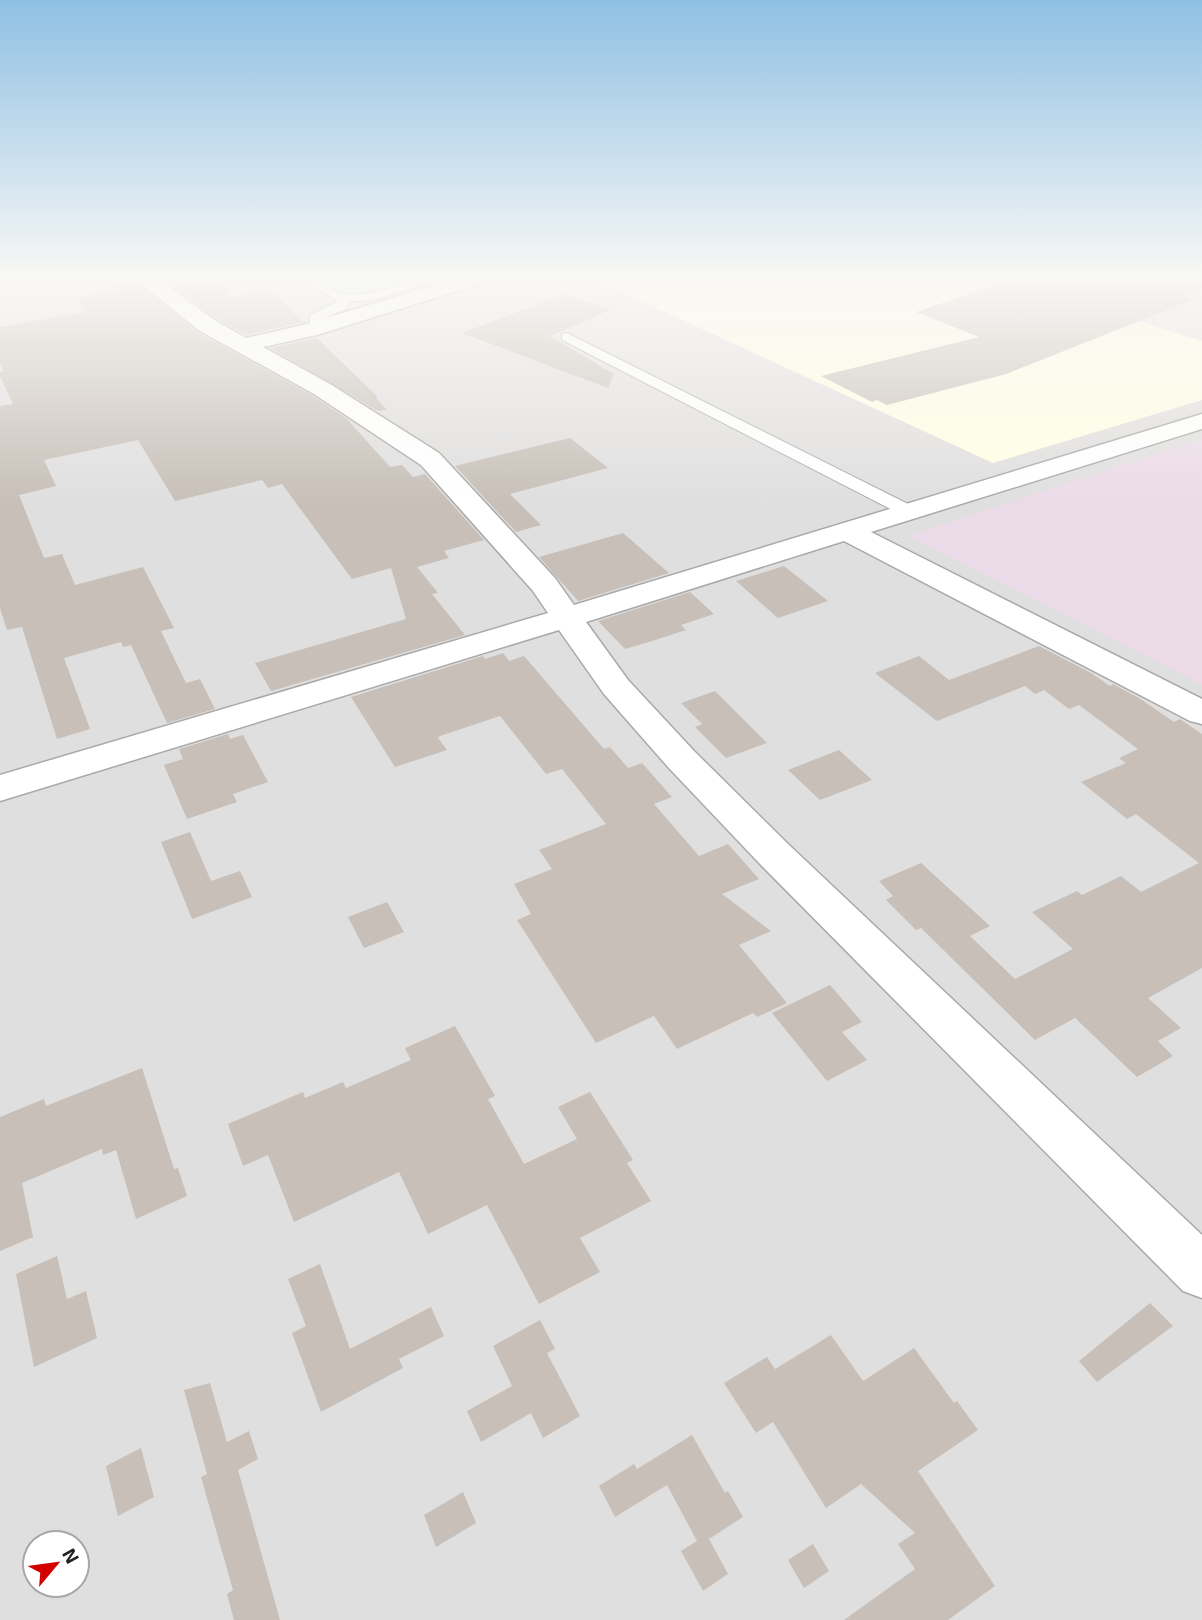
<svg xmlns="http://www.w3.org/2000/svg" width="1202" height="1620" font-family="'Exo 2',sans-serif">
  <rect width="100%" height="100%" fill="#f2efe9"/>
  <path fill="#e0dfdf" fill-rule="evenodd" d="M0 277H1202V1620H0ZM35 1543H77V1585H35Z"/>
  <path fill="#ebdbe8" d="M1202 439V685L908 536Z"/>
  <path fill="#ffffe5" d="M589 277H1000L1202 341V400L993 463Z"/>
  <path fill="#c8facc" d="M311 277H414L345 296Z"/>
  <path fill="#c7bfb8" d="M108 277H129L199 333 313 396 347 419 390 467 402 465 413 477 425 474 484 540 444 551 449 558 417 567 438 593 432 594 465 635 271 691 255 663 406 619 391 568 352 579 282 484 268 488 262 480 175 501 138 440 44 460 56 486 19 495 44 558 62 554 75 585 143 567 174 628 161 631 186 683 200 679 215 709 167 723 131 645 123 647 121 642 64 658 90 729 57 739 22 627 7 630 0 608V406L13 404 0 376V372L4 371 0 363V327L86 312 77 298 115 291Z
    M160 277H226L227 298 271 290 303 322 246 335 217 319Z
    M1018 277H1202V290L1184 295 1195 299 1006 374 887 405 877 400 872 402 821 376 979 337 916 312Z
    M566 294 611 310 550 336 614 374 608 388 462 333Z
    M317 338 378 397 376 398 387 410 378 411 270 348Z
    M570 438 608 468 510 494 541 525 516 532 455 466Z
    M623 533 669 573 578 601 539 557Z
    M784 566 828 601 778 618 736 581Z
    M690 592 714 614 681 625 686 630 649 642 625 649 598 621Z
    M1039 646 1091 673 1110 686 1113 684 1139 698 1174 722 1180 719 1202 734V968L1148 998 1181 1028 1158 1041 1173 1056 1137 1077 1075 1018 1035 1040 921 928 916 930 886 900 893 896 879 881 921 863 990 926 970 936 1015 979 1073 949 1032 912 1077 891 1082 895 1121 876 1141 892 1199 863 1136 814 1127 819 1081 782 1126 763 1119 758 1138 749 1079 705 1069 709 1044 690 1035 694 1025 686 937 721 875 673 919 656 949 680Z
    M503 653 509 661 524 656 604 749 610 747 628 768 642 763 672 797 654 804 699 856 728 844 759 879 722 894 771 931 739 945 787 1003 757 1017 753 1013 677 1049 654 1016 596 1043 517 920 531 914 514 884 552 869 539 850 606 824 562 769 546 774 500 716 440 736 438 738 447 750 395 767 351 697 483 656 485 659Z
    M715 691 767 743 726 758 695 727 702 724 681 703Z
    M228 734 230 739 243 735 268 782 233 794 237 802 187 819 164 765 183 759 179 749Z
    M839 750 872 780 820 800 788 770Z
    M190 832 211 881 240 871 252 897 192 919 161 842Z
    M387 902 404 932 364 948 348 917Z
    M830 985 862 1022 842 1032 867 1060 827 1081 772 1013Z
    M455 1026 495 1096 488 1099 524 1164 577 1139 558 1107 590 1092 633 1160 627 1163 651 1201 580 1238 600 1272 539 1304 487 1205 428 1234 399 1172 294 1222 268 1155 243 1166 228 1124 303 1092 305 1098 343 1082 346 1088 411 1060 405 1048Z
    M142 1068 174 1169 178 1168 187 1196 136 1219 116 1150 103 1155 102 1149 22 1183 33 1237 0 1251V1117L44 1099 46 1106Z
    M57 1256 67 1299 86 1291 97 1338 34 1367 16 1274Z
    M320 1264 350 1349 431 1307 444 1336 399 1359 403 1368 321 1412 292 1333 306 1326 288 1279Z
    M1150 1303 1173 1326 1097 1382 1079 1361Z
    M540 1320 555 1349 547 1353 580 1416 543 1438 531 1413 481 1442 467 1411 512 1386 493 1346Z
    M831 1335 863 1381 914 1348 954 1403 957 1401 978 1430 918 1471 995 1586 948 1620H844L915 1569 898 1544 915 1533 861 1484 826 1508 773 1422 756 1433 724 1383 767 1357 775 1369Z
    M210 1383 227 1442 249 1431 258 1459 238 1470 280 1620H234L227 1594 233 1590 201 1477 207 1474 184 1390Z
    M692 1435 725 1493 728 1491 743 1517 709 1539 728 1574 703 1591 681 1551 697 1541 667 1485 615 1517 599 1486 634 1464 637 1469Z
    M141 1448 154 1497 118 1516 106 1466Z
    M463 1492 476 1523 436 1547 424 1515Z
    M813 1544 829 1571 804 1588 788 1560Z"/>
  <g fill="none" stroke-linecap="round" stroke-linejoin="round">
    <defs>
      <path id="lane" d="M298 277C322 277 332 294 348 295 382 296 414 277 449 277L380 298 350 302 345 309 321 320 322 328 316 332 310 328V315L338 301Z
        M567 333 916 508 918 512 910 517 904 516 562 340V334Z"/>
      <path id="street" d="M132 277H155L216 321 246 338 303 325 461 277H492L489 281 317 335 263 347 330 384 439 453 555 578 574 605 1202 414V429L871 532 1202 699V724L1190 721 844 541 586 622 628 680 694 751 788 844 1202 1235V1298L1183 1291 760 864 668 767 604 694 559 630 0 801V775L548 613 533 591 421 465 314 394 200 331Z"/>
    </defs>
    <use href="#lane" stroke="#a9a9a9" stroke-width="2"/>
    <use href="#street" stroke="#a9a9a9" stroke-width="3"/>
    <use href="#lane" fill="#fff" fill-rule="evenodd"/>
    <use href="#street" fill="#fff" fill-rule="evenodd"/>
  </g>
  <linearGradient id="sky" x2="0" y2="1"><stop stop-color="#8fc0e4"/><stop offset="0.55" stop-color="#f9f8f5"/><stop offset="1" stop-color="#f9f8f5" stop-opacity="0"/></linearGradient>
  <rect width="1202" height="504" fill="url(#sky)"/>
  <g transform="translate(56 1564) rotate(61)"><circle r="33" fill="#ffffff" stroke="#a7a7a7" stroke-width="2"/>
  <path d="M0-5L12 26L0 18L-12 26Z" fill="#d40000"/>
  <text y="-10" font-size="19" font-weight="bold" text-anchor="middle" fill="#222222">N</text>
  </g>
</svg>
